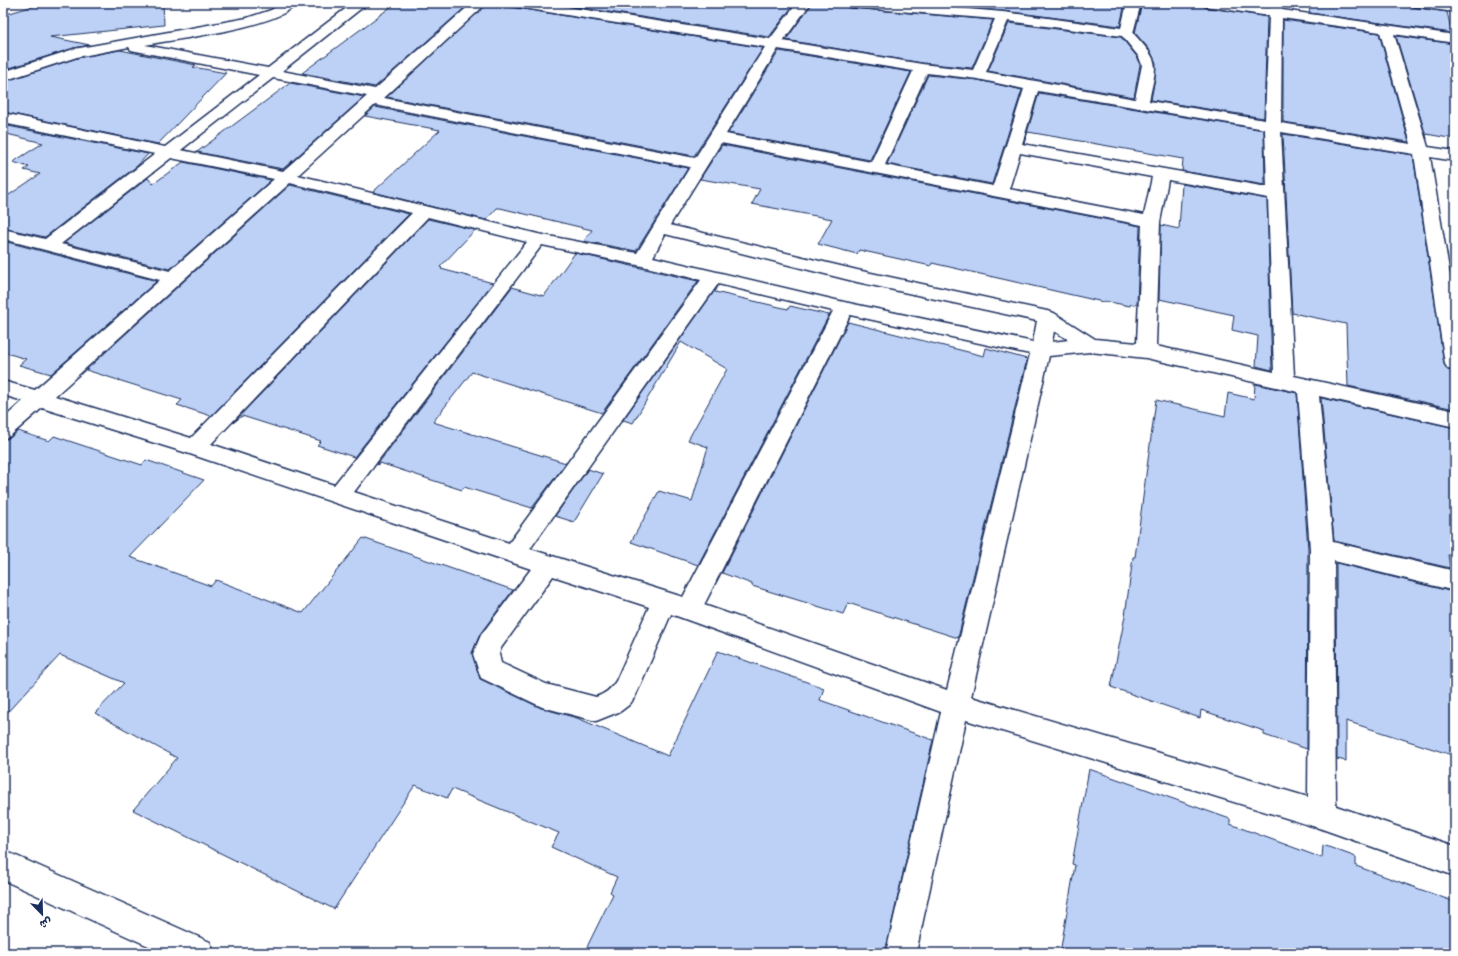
<svg xmlns="http://www.w3.org/2000/svg" width="1458" height="956" font-family="'Playpen Sans','Playpen Sans Arabic',sans-serif">
  <rect width="100%" height="100%" fill="#fff"/>
  <filter id="ink" filterUnits="userSpaceOnUse"><feTurbulence type="fractalNoise" baseFrequency=".025" numOctaves="2"/><feDisplacementMap in="SourceGraphic" scale="8" xChannelSelector="R" yChannelSelector="G"/><feConvolveMatrix kernelMatrix="1 2 1 2 8 2 1 2 1" color-interpolation-filters="sRGB"/></filter>
  <g filter="url(#ink)">
    <path fill="#bdd1f6" stroke="#1b2f5e" d="M44 3H163L164 25 50 37 90 45 74 48 3 70V15Z
      M396 3H470L375 87 302 73Z
      M488 3H509L511 7 517 8 763 48 694 156 387 97Z
      M552 3H795L769 37Z
      M812 3H843L846 7 851 8 993 20 972 68 922 63 786 40Z
      M915 3H1125L1120 26 1003 11Z
      M1142 3H1202L1205 7 1267 17 1264 118 1151 100 1155 78 1156 63 1150 50 1135 33Z
      M1308 3H1410L1413 7 1447 12 1452 33 1310 13Z
      M1283 20 1379 33 1409 142 1283 122Z
      M1009 23 1121 37 1138 58 1140 65 1134 97 988 71Z
      M1396 36 1455 44V139L1426 134 1427 139Z
      M120 50 196 65 193 67 226 73 158 144 3 112V82L77 58Z
      M779 51 911 72 870 160 728 133Z
      M928 75 978 80 1022 90 992 184 887 164Z
      M290 83 364 97 283 169 197 152Z
      M1039 93 1264 130 1265 185 1182 171 1183 159 1028 132 1024 143Z
      M375 107 688 168 636 251 584 241 592 230 500 208H497L486 220 373 192 440 130 365 116Z
      M3 125 148 154 137 166 45 237 3 228V199L40 174 24 170 29 167 13 162 43 143 3 133Z
      M1283 134 1413 155 1444 364 1448 370 1455 372V409L1348 386 1346 324 1292 313Z
      M722 145 1140 226 1137 305 1131 304 1130 306 1104 301 1103 302 932 263 931 266 859 250 857 254 818 244 832 219 752 204 760 189 700 179Z
      M183 162 271 180 170 269 64 243 148 178 153 184Z
      M1182 184 1267 199 1272 370 1256 366 1258 336 1232 330 1234 315 1159 299 1161 225 1179 229Z
      M290 185 409 214 211 416 177 405 182 400 86 370Z
      M428 219 475 230 440 267 442 268 441 269 493 283 354 457 317 445 321 441 242 416 233 423Z
      M3 241 157 281 51 374 19 365 26 359 3 352Z
      M575 253 698 281 602 413 472 372 433 422 566 463 532 508 464 487 462 490 380 463 377 465 512 287 544 296Z
      M718 286 715 292 788 309 790 306 829 315 698 565 631 542 659 491 692 501 708 447 688 440 727 369 681 342 633 423 623 420Z
      M848 322 984 356 986 348 1027 359 958 638 848 603 843 614 752 586V584L722 573Z
      M1255 384 1297 393 1308 549 1307 749 1264 735V731L1201 710 1200 718 1111 687 1125 616 1133 557H1135L1156 400 1225 416 1228 393 1254 399Z
      M1321 398 1455 428V556L1448 555 1450 568 1334 541Z
      M18 431 49 441 54 436 142 465 146 460 204 480 130 557 211 586 216 580 303 613 363 538 513 590 480 634 472 653 480 679 541 708 577 718 668 756 718 651 824 688 820 700 933 740 885 953H584L613 894 610 892 617 877 551 847 559 833 452 789 447 798 415 785 334 909 133 810 177 758 95 713 124 683 60 655 3 717V440L11 437Z
      M588 469 603 474 574 522 555 516Z
      M1336 563 1453 592 1455 610V756L1346 721V761L1337 759Z
      M1089 769 1230 819V824L1322 858 1323 845 1356 857V866L1455 902V953H1060L1075 865 1072 864Z"/>
    <g fill="none" stroke-linecap="round" stroke-linejoin="round">
      <defs>
        <path id="minor" d="M282 3H297C280 27 177 39 145 45L268 68 353 3H368L282 71 375 89 472 3H487L384 98 695 158 765 47 517 7 512 6 510 3H542L770 39 797 3H811L783 41 922 64 973 70 995 19 851 7 846 6 844 3H897L1003 12 1121 28 1127 3H1141L1133 33C1161 64 1157 61 1149 101L1265 120 1269 16 1210 7 1205 6 1203 3H1237L1269 8V3H1283L1282 10 1455 35V43L1394 34 1428 147 1455 151V161L1430 157 1455 305V371L1448 369 1445 364 1414 154 1281 132 1294 376 1455 411V427L1319 396 1333 542 1455 571V591L1334 561 1336 806 1455 846V876L1322 829 966 720 916 953H886L941 712 671 614 635 697 630 704 621 711 596 721 542 707 481 678 473 654 481 635 531 569 187 453 42 408 10 436 3 439V419L23 401 3 395V381L35 390 160 280 3 239V229L45 239 155 154 3 123V113L165 147 259 75 136 51 131 50 129 47 77 57 3 81V72L74 49 247 18 271 10ZM1282 18 1380 32 1411 144 1281 123ZM1008 21 1122 36 1139 57 1142 65 1135 99 986 72ZM778 49 913 71 871 162 726 134ZM927 73 978 79 1024 89 993 186 885 165ZM273 78 367 96 283 171 181 150ZM1038 91 1265 129 1267 187 1022 144ZM375 105 690 167 637 253 538 234 298 175ZM721 143 1142 225 1137 343 1095 339 1054 313 1047 311 857 270 670 225ZM1020 153 1152 177 1144 215 1009 189ZM171 158 274 179 170 271 61 244ZM1168 180 1268 198 1274 372 1156 346 1160 222ZM290 183 412 213 191 438 55 396ZM428 217 527 242 334 485 211 444ZM665 234 857 282 1037 321 1033 342 844 302 653 257ZM542 245 642 266 701 280 509 543 354 492ZM718 284 833 311 683 597 530 549ZM850 315 1030 354 947 690 704 605ZM1054 331 1069 340 1052 342ZM1090 352 1146 358 1298 392 1310 549 1308 797 971 697 1049 356ZM553 576 649 607 616 681C611 689 605 694 596 697L546 684 501 663 499 654 501 648Z
          M1411 3 1455 4V12L1418 7 1413 6Z
          M3 850 210 942 214 953H164L3 880Z"/>
      </defs>
      <use href="#minor" stroke="#1b2f5e" stroke-width="3"/>
      <use href="#minor" fill="#fff" fill-rule="evenodd"/>
    </g>
  </g>
  <rect width="1458" height="956" fill="none" stroke="#fff" stroke-width="16"/>
  <rect x="8" y="8" width="1442" height="940" fill="none" stroke="#1b2f5e" stroke-width="1.5" filter="url(#ink)"/>
  <g transform="translate(42 914) rotate(157)" stroke="#ffffff" stroke-width="3" paint-order="stroke">
  <path d="M0-3L7 15L0 10L-7 15Z" fill="#1b2f5e"/>
  <text y="-6" font-size="11" font-weight="bold" text-anchor="middle" fill="#1b2f5e">ش</text>
  </g>
</svg>
